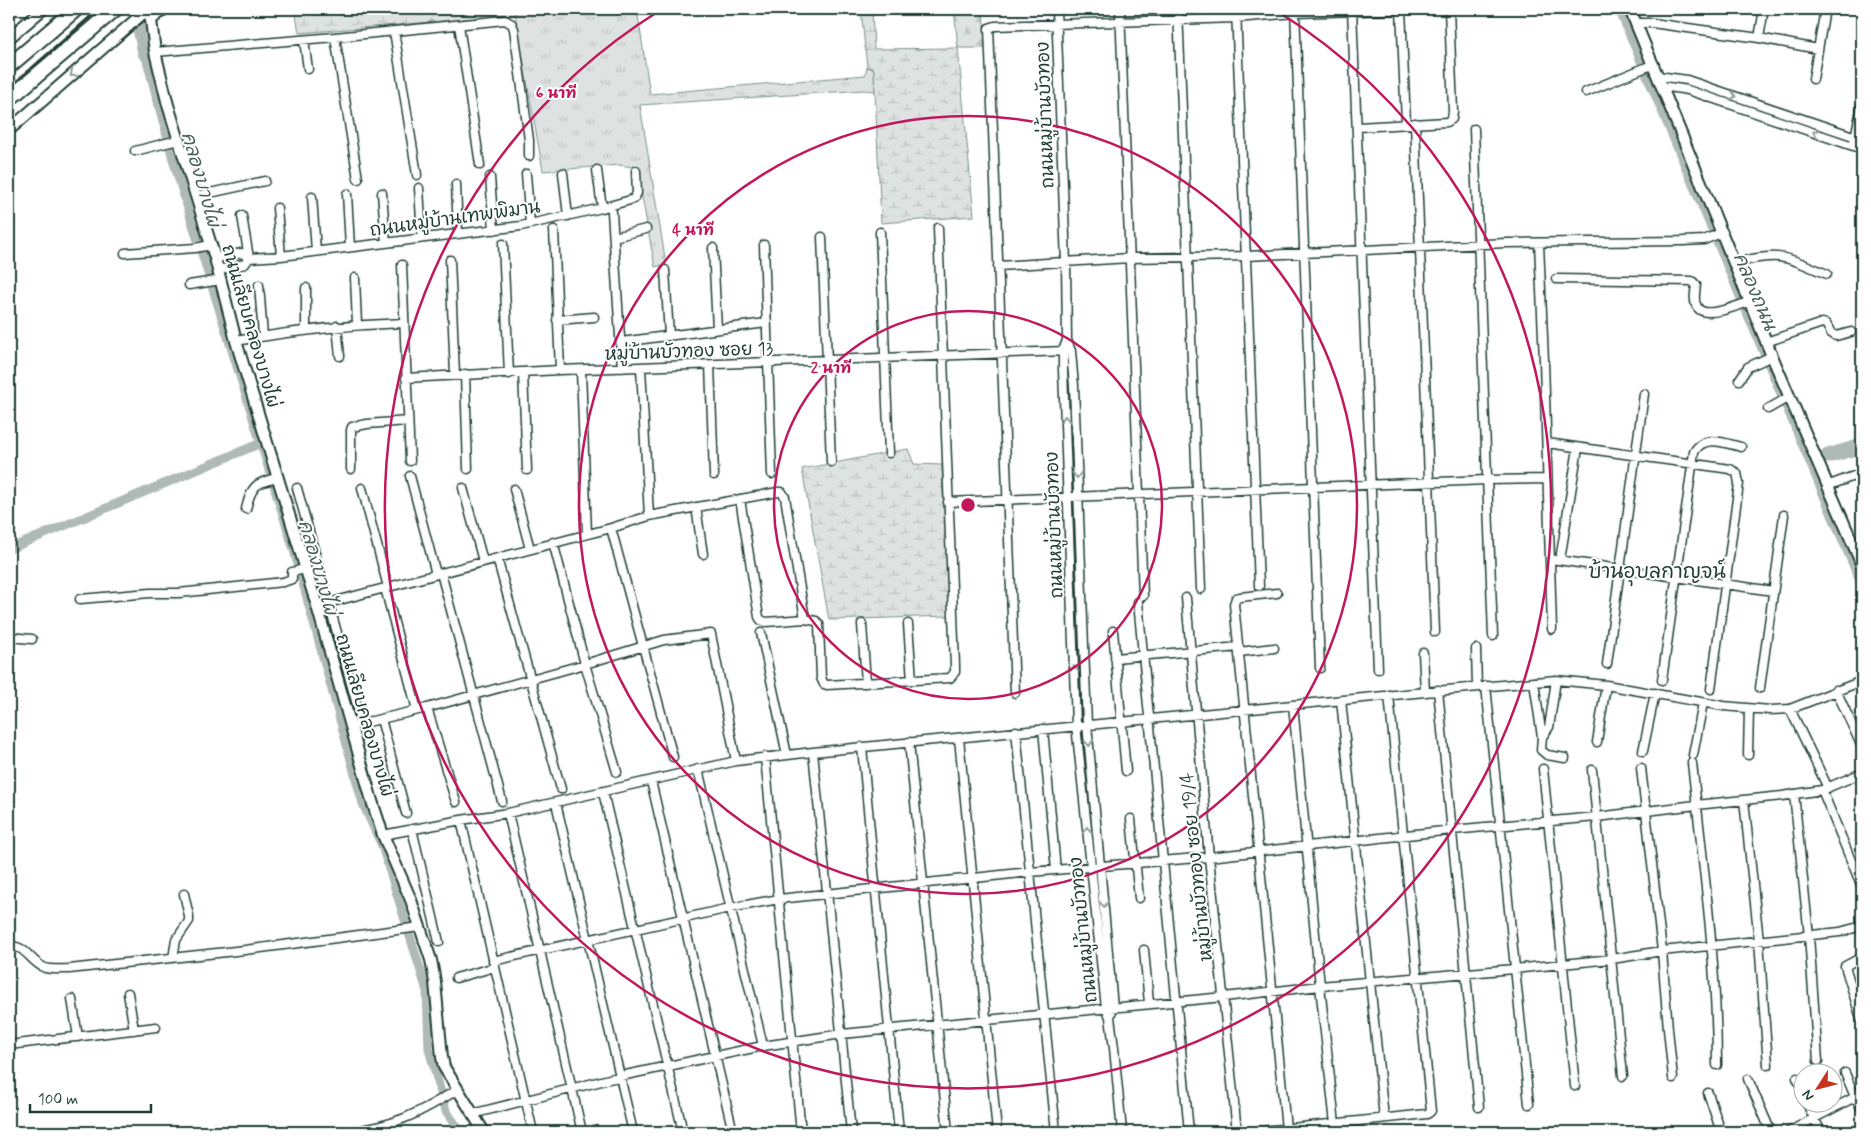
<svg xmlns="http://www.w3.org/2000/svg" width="1871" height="1141" font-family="Mynerve,'Playpen Sans Thai',sans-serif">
  <defs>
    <pattern id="grass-tufts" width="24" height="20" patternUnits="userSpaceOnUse" patternTransform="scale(1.25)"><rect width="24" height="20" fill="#dee3e2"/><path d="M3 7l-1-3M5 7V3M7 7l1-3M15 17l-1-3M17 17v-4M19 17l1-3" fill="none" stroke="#bec4c2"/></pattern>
    <pattern id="forest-firs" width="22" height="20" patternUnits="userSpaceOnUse" patternTransform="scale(1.25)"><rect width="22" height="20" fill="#dee3e2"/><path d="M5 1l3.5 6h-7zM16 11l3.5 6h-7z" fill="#bec4c2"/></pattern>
    <pattern id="wetland-marsh" width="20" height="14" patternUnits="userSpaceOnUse" patternTransform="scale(1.25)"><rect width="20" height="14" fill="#dee3e2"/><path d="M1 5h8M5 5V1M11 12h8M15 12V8" fill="none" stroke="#bec4c2"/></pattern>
  </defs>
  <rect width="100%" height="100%" fill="#fff"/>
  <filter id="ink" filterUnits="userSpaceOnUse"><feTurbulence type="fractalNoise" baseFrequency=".02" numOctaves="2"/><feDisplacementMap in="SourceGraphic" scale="10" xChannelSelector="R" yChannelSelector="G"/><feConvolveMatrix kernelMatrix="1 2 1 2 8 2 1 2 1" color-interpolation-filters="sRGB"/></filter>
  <g filter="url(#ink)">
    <path fill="url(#grass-tufts)" stroke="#7e908b" d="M514 9H637L650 94 865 75 867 67 874 68 875 91 864 90 640 105 666 264 655 267 642 197 639 168 619 165 543 171Z"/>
    <path fill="url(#forest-firs)" stroke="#7e908b" d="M954 9H983L986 48H958Z"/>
    <path fill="url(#wetland-marsh)" stroke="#7e908b" d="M295 9H382L383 16 473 9H514L515 15 299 33Z
      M861 9H872L874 49 958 48 974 216 881 223 874 69 867 67Z
      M908 449 914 464 942 465 949 616 829 620 802 469Z"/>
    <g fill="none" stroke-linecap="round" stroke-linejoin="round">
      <path stroke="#afbab7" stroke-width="9" d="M1619 9 1862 586
        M145 53 176 170 294 550 363 804 382 846 427 991 429 1049 446 1111 461 1132
        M9 549 261 443"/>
      <path stroke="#afbab7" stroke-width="15" d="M136 9 145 53
        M1828 456 1862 446"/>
      <defs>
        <path id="street" d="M1056 9 1066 262 1067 340 1071 351 1074 386 1087 724 1113 1007 1110 1017
          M1120 9 1143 596
          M1178 9 1201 589
          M1236 9 1259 586
          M1295 9 1320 668
          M1352 9 1378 669
          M1401 9 1406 123
          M1636 23H1652L1759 38 1818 49
          M459 25 480 165
          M394 31 417 175
          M335 37 358 179
          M1759 38 1764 9
          M304 40 308 69
          M155 52 335 37 505 20 512 24 514 29 529 140V156
          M1658 76 1687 80 1862 139
          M1813 79 1825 9
          M1662 86 1688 90 1862 149
          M1586 92 1654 64
          M1415 123 1435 632
          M1358 127 1447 122 1452 119 1453 111 1449 9
          M1474 129 1493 636
          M1854 142 1862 105
          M135 151 178 140
          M597 170 602 208
          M563 173 568 216
          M526 174 530 224
          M490 177 494 230
          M456 184 458 234
          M419 188 422 237
          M382 193 386 243
          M347 194 350 247
          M196 196 265 181
          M312 197 316 251
          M277 208 281 256
          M612 212 622 368
          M242 216 249 258
          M554 230 560 370
          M880 232 889 453
          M614 237 646 229
          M822 237 831 462
          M1539 243 1544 361 1552 629
          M503 244 509 374
          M764 245 772 474
          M713 248 717 329
          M125 253 195 248 211 245
          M215 258 242 253 249 258 281 256 521 226 602 208 634 199 637 193 636 171
          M450 260 455 375
          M1735 263C1780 251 1786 257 1827 274
          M402 265 410 461
          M998 266 1130 258 1246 256 1506 243 1683 241 1704 240 1723 232
          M218 270 245 264 249 258
          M665 270 669 336
          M355 278 357 324
          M1556 279 1692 281 1696 285C1695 292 1693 303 1698 308 1706 319 1740 305 1751 301
          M189 285 221 280
          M259 285 263 336
          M306 288V329
          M557 320 594 317
          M337 326 340 356
          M1067 340 1063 351V370L1076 725 1106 1008 1110 1017 1114 1048 1122 1132
          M236 341C292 331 347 325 404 323
          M621 342 766 323
          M1766 342 1822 323 1826 324 1831 333 1836 336 1851 332
          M710 365 714 475
          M641 368 649 516
          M581 370 587 534
          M523 373 527 470
          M465 374 468 469
          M406 378 560 370 1066 351
          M1739 380 1748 367 1772 356
          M1768 409 1789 397
          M1547 443 1730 469 1737 473 1739 483 1738 491 1711 689
          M351 469V430L352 427 367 424 408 421
          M410 476 436 574
          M1827 486 1862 473
          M297 488 362 723
          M362 488 388 587
          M463 488 483 561
          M514 489 530 549
          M740 499 759 617 761 620 766 622 805 619
          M948 502 1487 480 1547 479
          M696 507 703 554
          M246 509C251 487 255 482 278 478
          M611 528 673 757
          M553 542 585 664 617 772
          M497 558 561 789
          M1551 559 1773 591
          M1560 560 1578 448
          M441 573 502 801
          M385 588 417 710
          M1277 593 1240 597 1236 598 1234 604 1286 1129
          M1186 598 1209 857 1237 1132
          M80 599 150 593H179L283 582 292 579V572L305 569
          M1138 602 1189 1132
          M317 606 611 528 649 516 778 492H782L785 497 805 619 816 621 819 624 821 678 824 684 827 685 950 678 955 672V666L938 228
          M862 624 866 683
          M908 624 912 680
          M1113 631 1126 771
          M761 633 787 755
          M9 637 32 639
          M1476 649 1477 687
          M1239 652 1274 648
          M1423 653 1425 692
          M1115 658 1239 647
          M1607 664 1644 394
          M1662 680 1694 452C1704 434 1725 443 1741 447
          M1534 682 1542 737 1541 750 1547 755 1565 758
          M1486 686 1529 1104
          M1760 688 1784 515
          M1438 690 1479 1107
          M1836 690 1862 747
          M1015 693 989 28 995 26 1236 18 1295 13 1424 9
          M1341 700 1384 1118
          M1293 705 1320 986 1335 1124
          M427 708 456 802
          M1790 709 1828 788
          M381 719 406 813
          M351 726 427 708 585 664 664 640 711 634 736 761
          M1043 729 1056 870
          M1016 731 1056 1132
          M1542 737 1549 727 1550 721 1556 680
          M959 738 997 1132
          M909 742 948 1132
          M1597 742 1606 685
          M862 747 899 1132
          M1643 751 1655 693
          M813 752 851 1132
          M1693 755 1703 703
          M1748 755 1749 709
          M765 757 801 1132
          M1692 763C1703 863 1717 964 1717 1065
          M1641 768 1662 951 1668 1029 1673 1078
          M698 769 763 1046
          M1543 769 1575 1086
          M1592 770 1623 1076
          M651 781 733 1132
          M1822 790 1862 887
          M603 792 683 1132
          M1794 794 1809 936 1818 1061
          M1744 800 1759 941 1768 1065
          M556 803 633 1132
          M508 813 582 1132
          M1131 819 1139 898
          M461 820 533 1132
          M412 829 439 942
          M383 835 461 820 508 813 736 761 813 752 1425 692 1556 680 1606 685 1723 706 1770 710 1790 709 1862 681
          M9 946C26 945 30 962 45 968 52 970 61 969 69 969L245 950 420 927
          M1144 950 1149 1003
          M1862 957 1845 966 1862 1022
          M173 958 176 940 189 921V916L184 894
          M493 961 730 908 779 899 1030 872 1209 857 1452 830 1597 817 1696 805 1782 796 1822 790 1862 773
          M456 978 495 967
          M128 993 134 1030
          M72 999 78 1037
          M9 1045 156 1027
          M1845 1073 1855 1097 1862 1109
          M1797 1078 1804 1094
          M1748 1079 1771 1132
          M1708 1093 1721 1132
          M1807 1104 1821 1132
          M472 1114 621 1076 763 1046 842 1034 1224 997 1320 986 1514 969 1612 959 1662 951 1840 932 1862 926
          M346 1132C394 1127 417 1114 457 1090
          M1252 1132 1427 1114 1431 1111 1389 695
          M1788 1132 1855 1097"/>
        <path id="secondary" d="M1630 9 1772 356 1862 565
          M151 20 164 9
          M9 38 43 9
          M9 130 148 9 151 20 155 52 168 105 215 258 236 341 317 606 372 801 383 835 411 900 431 960 435 982 442 1057 444 1067 484 1132"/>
        <path id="highway" d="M9 66 76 9
          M9 99 115 9"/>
      </defs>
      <use href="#street" stroke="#1f3d34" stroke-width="11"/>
      <use href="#secondary" stroke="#1f3d34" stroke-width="14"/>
      <use href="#highway" stroke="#1f3d34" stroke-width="18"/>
      <use href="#street" stroke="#fff" stroke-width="8"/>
      <use href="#secondary" stroke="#fff" stroke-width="10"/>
      <use href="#highway" stroke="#fff" stroke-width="14"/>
      <path stroke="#1f3d34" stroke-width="2.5" d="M9 88 99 9"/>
    </g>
    <defs><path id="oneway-chevron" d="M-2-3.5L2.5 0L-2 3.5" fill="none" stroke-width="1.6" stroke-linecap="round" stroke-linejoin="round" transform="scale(1.25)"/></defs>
    <g stroke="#8f9e9a">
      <use href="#oneway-chevron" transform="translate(73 74) rotate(139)"/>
      <use href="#oneway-chevron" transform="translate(1733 96) rotate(19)"/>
      <use href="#oneway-chevron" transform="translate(1816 133) rotate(-161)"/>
      <use href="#oneway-chevron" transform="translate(1065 419) rotate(-93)"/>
      <use href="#oneway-chevron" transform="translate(1077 475) rotate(88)"/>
      <use href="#oneway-chevron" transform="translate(1074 669) rotate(-92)"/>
      <use href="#oneway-chevron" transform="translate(1089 743) rotate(85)"/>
      <use href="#oneway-chevron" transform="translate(1087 830) rotate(-96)"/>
      <use href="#oneway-chevron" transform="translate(1104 904) rotate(85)"/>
    </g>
  </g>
  <g fill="none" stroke="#c2185b" stroke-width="2.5">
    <circle cx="968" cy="505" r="194"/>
    <circle cx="968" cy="505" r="389"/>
    <path d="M1277 11A583 583 0 1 1 659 11"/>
  </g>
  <g text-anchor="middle" stroke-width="4" stroke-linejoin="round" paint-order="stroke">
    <g font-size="18" fill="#1f3d34" stroke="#fff">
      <text transform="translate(1045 115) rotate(-92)" y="6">ถนนหมู่บ้านบัวทอง</text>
      <text transform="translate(455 218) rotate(-8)" y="6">ถนนหมู่บ้านเทพพิมาน</text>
      <text transform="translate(251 326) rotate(74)" y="6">ถนนเลียบคลองบางไผ่</text>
      <text transform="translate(689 351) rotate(-2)" y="6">หมู่บ้านบัวทอง ซอย 13</text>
      <text transform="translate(1054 525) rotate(-92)" y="6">ถนนหมู่บ้านบัวทอง</text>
      <text transform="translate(365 715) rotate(74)" y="6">ถนนเลียบคลองบางไผ่</text>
      <text transform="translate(1196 867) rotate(-96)" y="6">หมู่บ้านบัวทอง ซอย 19/4</text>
      <text transform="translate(1083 930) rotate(-96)" y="6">ถนนหมู่บ้านบัวทอง</text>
    </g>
    <g font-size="19" font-style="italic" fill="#4a625b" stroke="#fff">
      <text transform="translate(202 179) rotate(74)" y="7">คลองบางไผ่</text>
      <text transform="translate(1756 291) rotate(67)" y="7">คลองถนน</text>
      <text transform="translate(319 567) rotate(74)" y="7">คลองบางไผ่</text>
    </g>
    <g font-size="20" fill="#1f3d34" stroke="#fff">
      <text x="1657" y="578">บ้านอุบลกาญจน์</text>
    </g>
  </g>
  <circle cx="968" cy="505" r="8" fill="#c2185b" stroke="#fff" stroke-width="2.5"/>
  <g font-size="15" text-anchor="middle" font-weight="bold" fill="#c2185b" stroke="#fff" stroke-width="4" stroke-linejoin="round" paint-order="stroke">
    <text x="556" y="98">6 นาที</text>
    <text x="693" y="235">4 นาที</text>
    <text x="831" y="373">2 นาที</text>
  </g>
  <rect width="1871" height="1141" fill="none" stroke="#fff" stroke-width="30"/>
  <rect x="15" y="15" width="1841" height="1111" fill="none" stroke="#1f3d34" stroke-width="2" filter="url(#ink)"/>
  <g transform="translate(1818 1088) rotate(234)"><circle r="24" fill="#ffffff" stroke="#a5b1ae"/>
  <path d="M0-4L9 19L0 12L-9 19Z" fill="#c8321e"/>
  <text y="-8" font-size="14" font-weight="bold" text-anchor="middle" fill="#1f3d34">N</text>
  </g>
  <path d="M30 1104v8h121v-8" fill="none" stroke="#1f3d34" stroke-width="2.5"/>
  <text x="38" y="1104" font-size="15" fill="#1f3d34" stroke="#ffffff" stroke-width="4" paint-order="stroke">100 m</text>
</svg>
